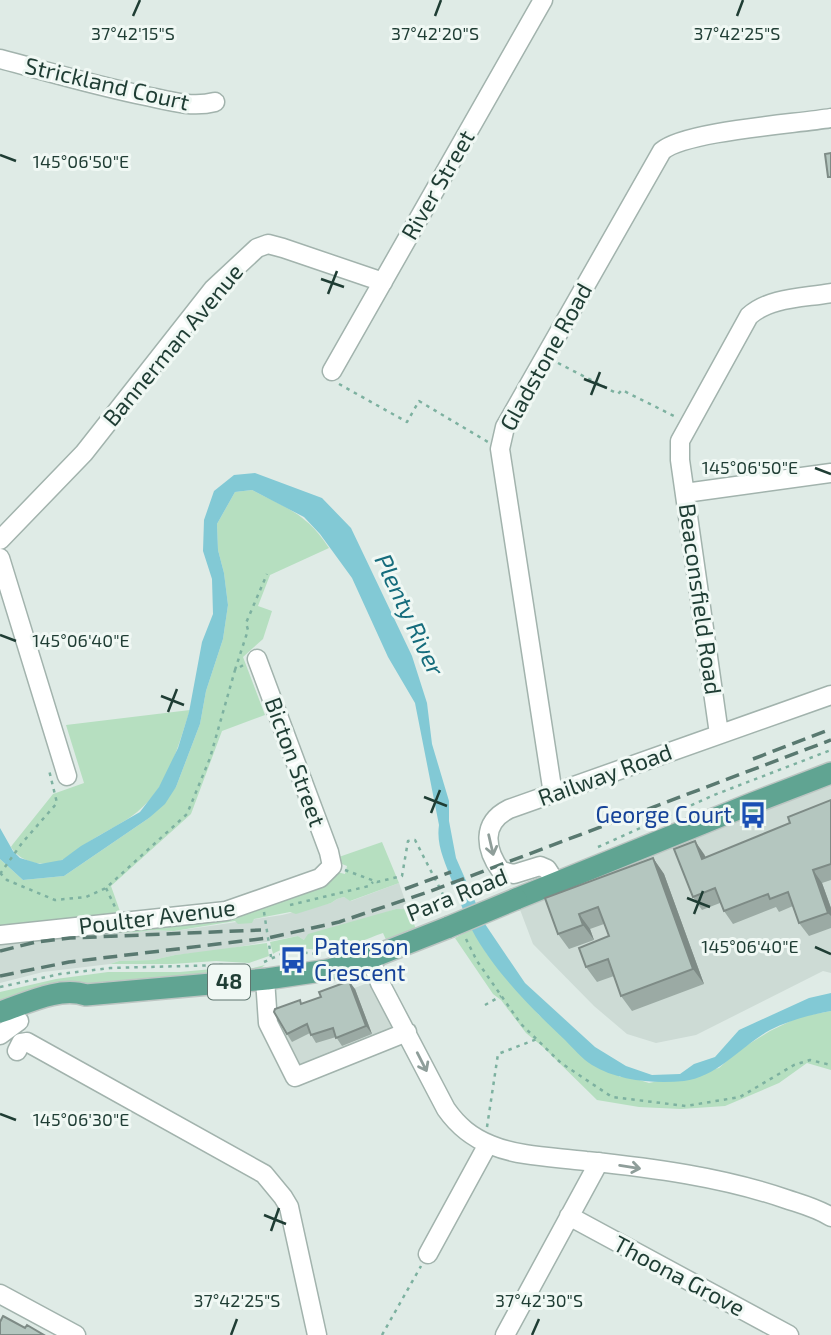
<svg xmlns="http://www.w3.org/2000/svg" width="831" height="1335" font-family="'Exo 2',sans-serif">
  <rect width="100%" height="100%" fill="#dfebe6"/>
  <path fill="#cddbd5" d="M831 784V973L823 971 696 1035 656 1043 627 1034 594 1006 533 944 519 907Z
    M399 883 408 909H396L304 940 298 936 216 951 175 955 153 960 119 961 110 964 43 972 0 983V943L63 935 139 932 152 930 174 931 210 926 282 915 331 903 337 899 344 897 351 901Z
    M370 982 399 1039 289 1084 274 1052V1025L280 1017Z"/>
  <path fill="#b6dfc0" d="M252 490C287 508 307 514 329 548L270 575 258 606 272 611 263 639 243 657 265 715 222 731 191 814 111 886 122 917 0 929V859L23 880 64 876 149 818 176 787 200 724 206 691 223 639 228 605 224 573 218 550 217 524 235 492Z
    M190 710C181 736 174 766 158 789 139 816 122 822 95 838 84 844 74 853 64 859 47 868 21 864 11 847L13 844 53 794 84 783 66 725Z
    M382 842 399 883 350 901 344 897 337 899 331 903 296 914 290 912 254 919 252 923 238 924 235 921 174 931 152 930 139 932 63 935 179 923 337 872 345 874 347 866 337 862 336 858Z
    M396 909H408L416 929 387 942 383 933C366 939 347 948 328 950 308 951 291 943 273 954L270 942 298 936 304 940 308 934Z
    M472 929 487 954 539 1015 620 1077H630L649 1083 719 1068 739 1050 770 1031 799 1017 831 1011V1070L807 1063 779 1083 725 1106 681 1109 639 1107 597 1100 543 1047 526 1033 501 1000 493 994 455 938Z
    M267 943 269 956 249 963 216 961 172 964H110L119 961 153 960 175 955Z
    M265 965 258 970 0 1007V992L56 979 108 972H180L223 968 245 970Z"/>
  <path fill="#82c9d5" d="M255 473 322 498 351 528 412 656 427 703 432 744 449 801V821L456 858 485 924 525 983 595 1047 626 1066 652 1075 680 1074 694 1064 715 1057 739 1030 809 998 831 993V1011C809 1015 790 1020 770 1030 743 1045 716 1078 684 1081 655 1084 618 1081 592 1065 582 1059 573 1048 565 1040 532 1009 493 970 472 930 464 915 459 897 452 881 445 862 436 845 439 825L415 703 388 657 352 578 320 534 304 517 252 490 235 492 217 524 218 550 224 573 228 605 223 639 206 691 200 724 176 787 165 804 149 818 64 876 23 880 0 859V828L13 851 20 858 40 864 62 860 81 846 140 812 159 787 178 748 189 712 202 642 213 614 212 579 203 551 204 520 214 491 234 475Z"/>
  <g fill="none" stroke-linecap="round" stroke-linejoin="round">
    <defs>
      <path id="minor" d="M0 59C49 72 97 86 146 96 169 101 192 108 215 102
        M332 371 543 0
        M685 493 831 473
        M0 540 84 453 213 289 257 248 268 244 283 248 383 282
        M0 558 67 776
        M257 659 329 852 332 866
        M719 734 680 460V441L749 316C770 297 804 298 831 293
        M553 794 500 449 505 427 662 151C685 131 795 124 831 118
        M556 883 547 869 540 866 514 874 501 871C485 849 481 823 509 809L831 695
        M0 935 226 911 320 878 332 866
        M370 958 380 983 446 1109C458 1126 471 1137 491 1145 520 1157 555 1157 586 1161 653 1168 722 1177 786 1199 801 1204 817 1208 831 1217
        M265 979 268 1023 295 1077 407 1032
        M0 1035 19 1021
        M17 1051 21 1043 27 1042 264 1174 283 1197 289 1207 317 1335
        M569 1216 789 1335
        M428 1254 488 1144
        M0 1294 76 1335
        M505 1335 599 1162"/>
      <path id="major" d="M516 899 753 803 831 773
        M0 1012C25 1004 59 986 86 995L267 979 328 970 370 958 449 927"/>
    </defs>
    <use href="#minor" stroke="#a2b3ad" stroke-width="21"/>
    <use href="#major" stroke="#bcc5c2" stroke-width="24"/>
    <path stroke="#7db1a0" stroke-width="2.5" stroke-dasharray="3.5 5" stroke-linecap="butt" d="M558 363 618 394 622 390 676 417
      M339 384 407 422 419 401 488 442
      M235 670 248 630 246 623 267 574
      M598 847 714 795 831 750
      M345 870 377 882 402 876 408 841 415 840 450 908
      M0 873 7 880 55 900 86 897 106 888 187 814 210 758 235 670 245 664
      M0 874 22 843 57 803 49 770
      M106 888 115 907
      M290 905 369 886 373 882
      M264 912 271 957
      M466 939 477 961 521 1024 561 1063 612 1097 686 1106 740 1097 794 1065 810 1060 831 1065
      M264 962 288 951 318 954
      M0 987 60 974 110 968 223 965
      M485 1005 501 996
      M487 1127 498 1054 537 1039
      M382 1335 421 1266"/>
    <use href="#minor" stroke="#fff" stroke-width="18"/>
    <use href="#major" stroke="#60a492" stroke-width="21"/>
    <path stroke="#597970" stroke-width="3.5" stroke-dasharray="14 7" stroke-linecap="butt" d="M753 759 831 729
      M405 889 451 872
      M0 951 36 942 70 938 261 930
      M0 976 69 962 268 938 339 922 431 891 831 740"/>
    <defs>
      <path id="major-bridge" d="M449 927 516 899"/>
    </defs>
    <use href="#major-bridge" stroke="#bcc5c2" stroke-width="24" stroke-linecap="butt"/>
    <use href="#major-bridge" stroke="#60a492" stroke-width="21"/>
  </g>
  <path fill="#9baaa4" d="M831 800V880L822 883 831 908V928L809 936 799 923 793 906 779 912 776 907 733 924 724 911 720 903 702 910 693 897 704 854 706 858 790 823Z
    M653 858 664 874 704 984 632 1011 621 996 614 976 597 982 586 967 609 936 604 924 590 929 594 940 569 949 558 934 545 898Z
    M355 989 372 1034 342 1046 336 1037 316 1043 310 1033 292 1042 287 1034 302 1003Z"/>
  <path fill="#7e8b86" d="M695 841 704 854 712 872 702 859Z
    M653 858 664 874 704 984 693 969Z
    M813 870 822 883 831 908V916L828 913Z
    M579 914 590 929 594 940 583 925Z
    M349 981 355 989 372 1034 366 1026Z"/>
  <path fill="#b4c6bf" stroke="#7e8b86" stroke-width="2" d="M831 153V177H828L825 154Z
    M831 800V864L813 870 828 913 799 923 788 892 770 899 768 894 724 911 715 888 693 897 674 849 695 841 702 859 790 823 788 817Z
    M653 858 693 969 621 996 608 959 586 967 579 948 609 936 598 907 579 914 583 925 558 934 545 898Z
    M349 981 366 1026 336 1038 333 1028 311 1035 307 1024 287 1034 274 1012 275 1009 300 1000 301 1004 321 997 319 992Z
    M3 1316 25 1328 27 1325 44 1335H0V1322Z"/>
  <defs><path id="oneway-shaft" d="M-6 0H5M1.5-3L5.5 0L1.5 3" fill="none" stroke-width="1.6" stroke-linecap="round" stroke-linejoin="round" transform="scale(1.75)"/></defs>
  <g stroke="#8f9e9a">
    <use href="#oneway-shaft" transform="translate(491 845) rotate(77)"/>
    <use href="#oneway-shaft" transform="translate(422 1062) rotate(63)"/>
    <use href="#oneway-shaft" transform="translate(630 1167) rotate(9)"/>
  </g>
  <path fill="none" stroke="#1f3d34" stroke-width="2.5" d="M133 16 140 0M435 16 441 0M737 16 743 0M0 155 16 161M321 279 344 287M328 294 337 271M584 379 607 388M591 395 600 372M815 468 831 474M0 635 16 641M161 696 184 705M168 712 177 689M424 797 447 806M431 813 440 790M687 898 710 907M694 914 703 891M815 947 831 954M0 1114 16 1120M264 1215 286 1224M271 1231 279 1208M231 1335 237 1319M532 1335 539 1319"/>
  <defs>
    <symbol id="bus-bare" viewBox="-9 -9 18 18"><path d="M-5-6H5V4H4V6H2V4H-2V6H-4V4H-5ZM-3.5-4V0h7V-4ZM-3.5 1.2v1.5H-2V1.2ZM2 1.2v1.5H3.5V1.2Z" fill="#1a4fb4" stroke="#f0f8f4" stroke-width="2.5" paint-order="stroke"/></symbol>
  </defs>
  <g fill-rule="evenodd">
    <use href="#bus-bare" x="734" y="796" width="38" height="38"/>
    <use href="#bus-bare" x="274" y="941" width="38" height="38"/>
  </g>
  <g text-anchor="middle" stroke-width="6" stroke-linejoin="round" paint-order="stroke">
    <rect fill="#f0f8f4" stroke="#5e756e" stroke-width="2" x="208" y="964.5" width="42" height="35" rx="5"/>
    <g font-size="21" font-weight="bold" fill="#1f3d34">
      <text x="229" y="989">48</text>
    </g>
    <g font-size="23" fill="#1f3d34" stroke="#f0f8f4">
      <text transform="translate(107 84) rotate(13)" y="8">Strickland Court</text>
      <text transform="translate(438 185) rotate(-60)" y="8">River Street</text>
      <text transform="translate(173 345) rotate(-50)" y="8">Bannerman Avenue</text>
      <text transform="translate(546 357) rotate(-61)" y="8">Gladstone Road</text>
      <text transform="translate(700 599) rotate(82)" y="8">Beaconsfield Road</text>
      <text transform="translate(295 762) rotate(70)" y="8">Bicton Street</text>
      <text transform="translate(605 775) rotate(-20)" y="8">Railway Road</text>
      <text transform="translate(457 895) rotate(-22)" y="8">Para Road</text>
      <text transform="translate(157 917) rotate(-7)" y="8">Poulter Avenue</text>
      <text transform="translate(679 1276) rotate(28)" y="8">Thoona Grove</text>
    </g>
    <g font-size="23" fill="#164399" stroke="#f0f8f4" text-anchor="end">
      <text x="732" y="823">George Court</text>
      <text x="314" y="955" text-anchor="start">Paterson<tspan x="314" dy="26">Crescent</tspan></text>
    </g>
    <g font-size="24" font-style="italic" fill="#156c7c" stroke="#f0f8f4">
      <text transform="translate(409 615) rotate(65)" y="8">Plenty River</text>
    </g>
  </g>
  <g font-size="18" text-anchor="middle" fill="#1f3d34" stroke="#f0f8f4" stroke-width="6" stroke-linejoin="round" paint-order="stroke">
    <text x="435" y="40">37°42'20"S</text>
    <text x="133" y="40">37°42'15"S</text>
    <text x="737" y="40">37°42'25"S</text>
    <text x="81" y="168">145°06'50"E</text>
    <text x="750" y="474">145°06'50"E</text>
    <text x="81" y="647">145°06'40"E</text>
    <text x="750" y="953">145°06'40"E</text>
    <text x="81" y="1126">145°06'30"E</text>
    <text x="237" y="1307">37°42'25"S</text>
    <text x="539" y="1307">37°42'30"S</text>
  </g>
</svg>
